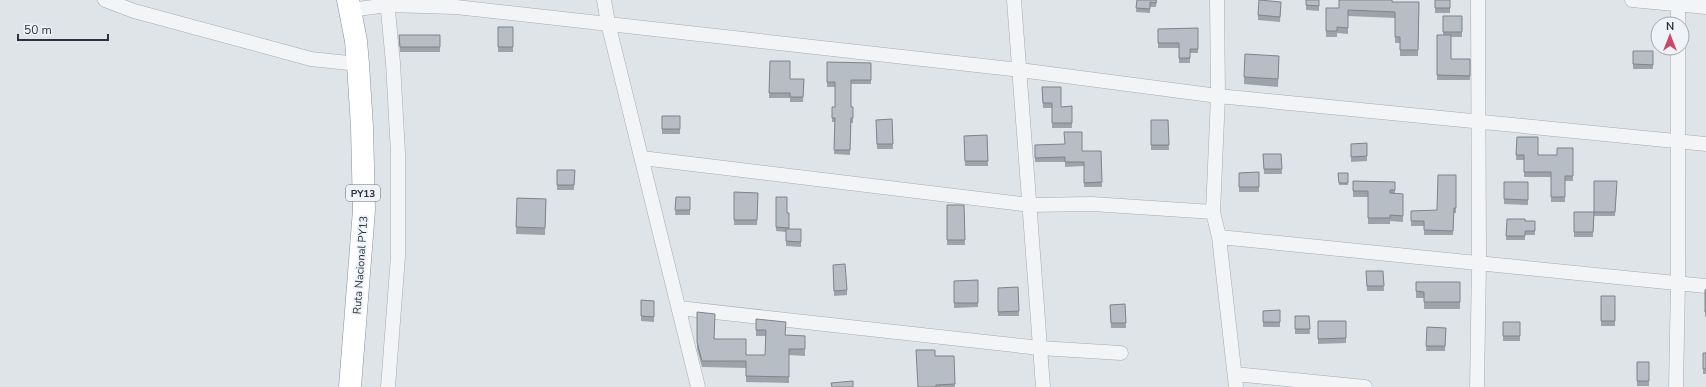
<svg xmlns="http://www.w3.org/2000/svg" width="1706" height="387" font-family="'Nunito Sans',sans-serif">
  <rect width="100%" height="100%" fill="#dfe4e8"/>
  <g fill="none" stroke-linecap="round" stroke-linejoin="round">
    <defs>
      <path id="street" d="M105 0 134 11 311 59 358 64
        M387 0 393 63 398 153V256L388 387
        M604 0 608 23 698 387
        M1014 0 1043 387
        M1217 0 1218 96 1213 212 1219 237 1236 387
        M1632 0 1706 7
        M350 10 388 5 456 7 1020 70 1218 96 1706 144
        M1678 24V0
        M642 158 1030 205 1092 204 1213 212
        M1219 237 1706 286
        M679 308 1040 348 1121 353
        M1235 374 1365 387
        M1477 387 1479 263 1478 0
        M1676 387 1678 283V48"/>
      <path id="highway" d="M348 0 356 41 358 64 362 127 364 210 350 387"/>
    </defs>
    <use href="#street" stroke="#a5abb2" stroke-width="15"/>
    <use href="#highway" stroke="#87939e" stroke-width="23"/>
    <use href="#street" stroke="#f2f4f6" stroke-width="14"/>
    <use href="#highway" stroke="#fff" stroke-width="22"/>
  </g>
  <path fill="#9da3a9" d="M1137 0H1157L1156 7H1150V13L1136 12Z
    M1306 0H1319V11L1306 10Z
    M1435 0H1450V13H1435Z
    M1392 2H1419L1418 56H1400V43H1395V18L1348 16V34L1337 33V37H1326V8H1339Z
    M1281 7 1280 22 1258 20V15Z
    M1443 16H1462V37H1451V59H1470V80H1437V35H1443Z
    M498 27H513V52H498Z
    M1198 28V53H1190V63H1179V48H1158V29Z
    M399 35H440V52H400Z
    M1633 51H1653V69H1633Z
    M770 61 790 79H804L803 102H790V98H769Z
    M827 62 871 63V84H851V107L853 112V123H851L850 155 834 154 835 122H832V118L835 107V87H827Z
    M1279 63 1278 87 1244 84V77Z
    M1042 87 1061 107 1072 106V128H1052V108H1043Z
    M662 116H680V134H662Z
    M892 119 893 149H877L876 120Z
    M1151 120H1168L1169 150H1151Z
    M987 135 988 166H965L964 136Z
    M1517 137 1538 155H1557L1573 148V181H1565V202H1551V177H1524V160H1516Z
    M1367 143V161L1351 162V144Z
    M1035 145 1082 151H1101L1102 187H1084V166L1065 167V162H1035Z
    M1263 154H1281L1282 174H1264Z
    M557 170H575L574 190H557Z
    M1259 172V192H1239V173Z
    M1338 173H1348V185H1339Z
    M1456 175V213H1454L1453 235H1424V226H1411V211L1437 210Z
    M1353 181 1395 182V193L1403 194V222L1390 221V224H1368V197H1353Z
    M1594 181 1617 185 1615 216H1594Z
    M1504 182H1528V205L1504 204Z
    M734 192 758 193 757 225H734Z
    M676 197H690V215H675Z
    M776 197 787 213H789V229H801V247L786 246V232L776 231Z
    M517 198 546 199 545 235 516 234Z
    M947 205H964L965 245H947Z
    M1574 212H1594L1593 237H1574Z
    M1507 219 1525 221H1535V235H1525V240H1506Z
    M833 265 847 290V295L834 296Z
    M1366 271H1383L1384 291H1367Z
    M978 280V307L954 308V281Z
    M1416 282H1460V309H1424V298H1416Z
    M1018 287 1019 316H998V288Z
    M1706 289V317H1705V290Z
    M1601 296H1615V326H1601Z
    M641 300 654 301V322L641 321Z
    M1125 304 1126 328H1111L1110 305Z
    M1280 310V327H1263V311Z
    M697 312 715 339 746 355H765L766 336H756V319L786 335 805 336V356L789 355V383L746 382V368L702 367 697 349Z
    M1295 316H1309L1310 334H1295Z
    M1318 321H1346V343L1318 344Z
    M1503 322H1520V341H1503Z
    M1427 327 1446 328 1445 351H1426Z
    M1703 353H1706V374H1703Z
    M935 356H954L955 387H918Z
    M1637 362H1649V386H1637Z"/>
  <path fill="#b7bdc5" stroke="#80848a" d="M1137 0H1156V3L1150 2V9L1136 8Z
    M1259 0 1281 2 1280 17 1258 15Z
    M1306 0H1319V6L1306 5Z
    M1339 0H1392V2H1419L1418 50H1400V37H1395V12L1348 10V28L1337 27V31H1326V8H1339Z
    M1435 0H1450V8H1435Z
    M1443 16H1462V32H1443Z
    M498 27H513V47H498Z
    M1198 28V49H1190V58H1179V43H1158V29Z
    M399 35H440V47H400Z
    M1437 35H1451V59H1470V76L1437 75Z
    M1633 51H1653V65L1633 64Z
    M1245 54 1279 56 1278 79 1244 77Z
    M770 61H790V79H804L803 97H790V93H769Z
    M827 62 871 63V80H851V107H853V118H851L850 150H834L835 118H832V107H835V82H827Z
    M1042 87H1061V107L1072 106V123H1052V103H1043Z
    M662 116H680V129H662Z
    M892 119 893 144H877L876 120Z
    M1151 120H1168L1169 145H1151Z
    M1064 132H1082V151H1101L1102 182 1084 183V162H1065V157L1035 158V145L1065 144Z
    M987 135 988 161H965L964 136Z
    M1517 137H1538V155H1557V148H1573V176H1565V197H1551V172H1524V155H1516Z
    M1367 143V156L1351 157V144Z
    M1263 154H1281L1282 169H1264Z
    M557 170H575L574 185H557Z
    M1259 172V187H1239V173Z
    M1338 173H1348V183H1339Z
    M1438 175H1456V208H1454L1453 231 1424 230V221H1411V211L1437 210Z
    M1353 181 1395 182V190H1390V193L1403 194V216L1390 215V218H1368V191H1353Z
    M1594 181H1617L1615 212H1594Z
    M1504 182H1528V200L1504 199Z
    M734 192 758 193 757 220H734Z
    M676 197H690V210H675Z
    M776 197H787V213H789V228L776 227Z
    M517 198 546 199 545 228 516 227Z
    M947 205H964L965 240H947Z
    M1574 212H1594L1593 232H1574Z
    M1507 219H1525V221H1535V231H1525V236H1506Z
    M786 229H801V242L786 241Z
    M845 264 847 290 834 291 833 265Z
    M1366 271H1383L1384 286H1367Z
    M978 280V303H954V281Z
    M1416 282H1460V302H1424V292L1416 291Z
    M1018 287 1019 311 998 312V288Z
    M1706 289V312H1705V290Z
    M1601 296H1615V321H1601Z
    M641 300 654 301V317L641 316Z
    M1125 304 1126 323H1111L1110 305Z
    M1280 310V322H1263V311Z
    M697 312 715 314 714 339H746V355H765L766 330H756V319L786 322 785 335 805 336V349H789V377L746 376V361H702L697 342Z
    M1295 316H1309L1310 329H1295Z
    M1318 321H1346V338L1318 339Z
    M1503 322H1520V336H1503Z
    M1427 327 1446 328 1445 346H1426Z
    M916 350H935V356H954L955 384 936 385V387H918Z
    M1703 353H1706V369H1703Z
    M1637 362H1649V381H1637Z
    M853 381V387H832L831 383Z"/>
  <g text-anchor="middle" stroke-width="3.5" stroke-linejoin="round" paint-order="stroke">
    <rect fill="#eff2f6" stroke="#646c76" stroke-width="1" x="346" y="185" width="34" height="16" rx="3"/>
    <g font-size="10" font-weight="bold" fill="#29333f">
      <text x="363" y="197">PY13</text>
    </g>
    <g font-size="11" fill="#29333f" stroke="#eff2f6">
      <text transform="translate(360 265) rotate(-86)" y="4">Ruta Nacional PY13</text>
    </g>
  </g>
  <g transform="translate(1670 36)"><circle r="19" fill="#eff2f6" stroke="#a0a6ad"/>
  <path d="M0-3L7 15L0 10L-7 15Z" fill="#c9496a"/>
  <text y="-6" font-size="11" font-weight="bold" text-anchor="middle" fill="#29333f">N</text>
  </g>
  <path d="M18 34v6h90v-6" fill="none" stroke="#29333f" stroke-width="2"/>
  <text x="24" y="34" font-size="12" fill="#29333f" stroke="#eff2f6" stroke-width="3" paint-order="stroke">50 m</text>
</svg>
